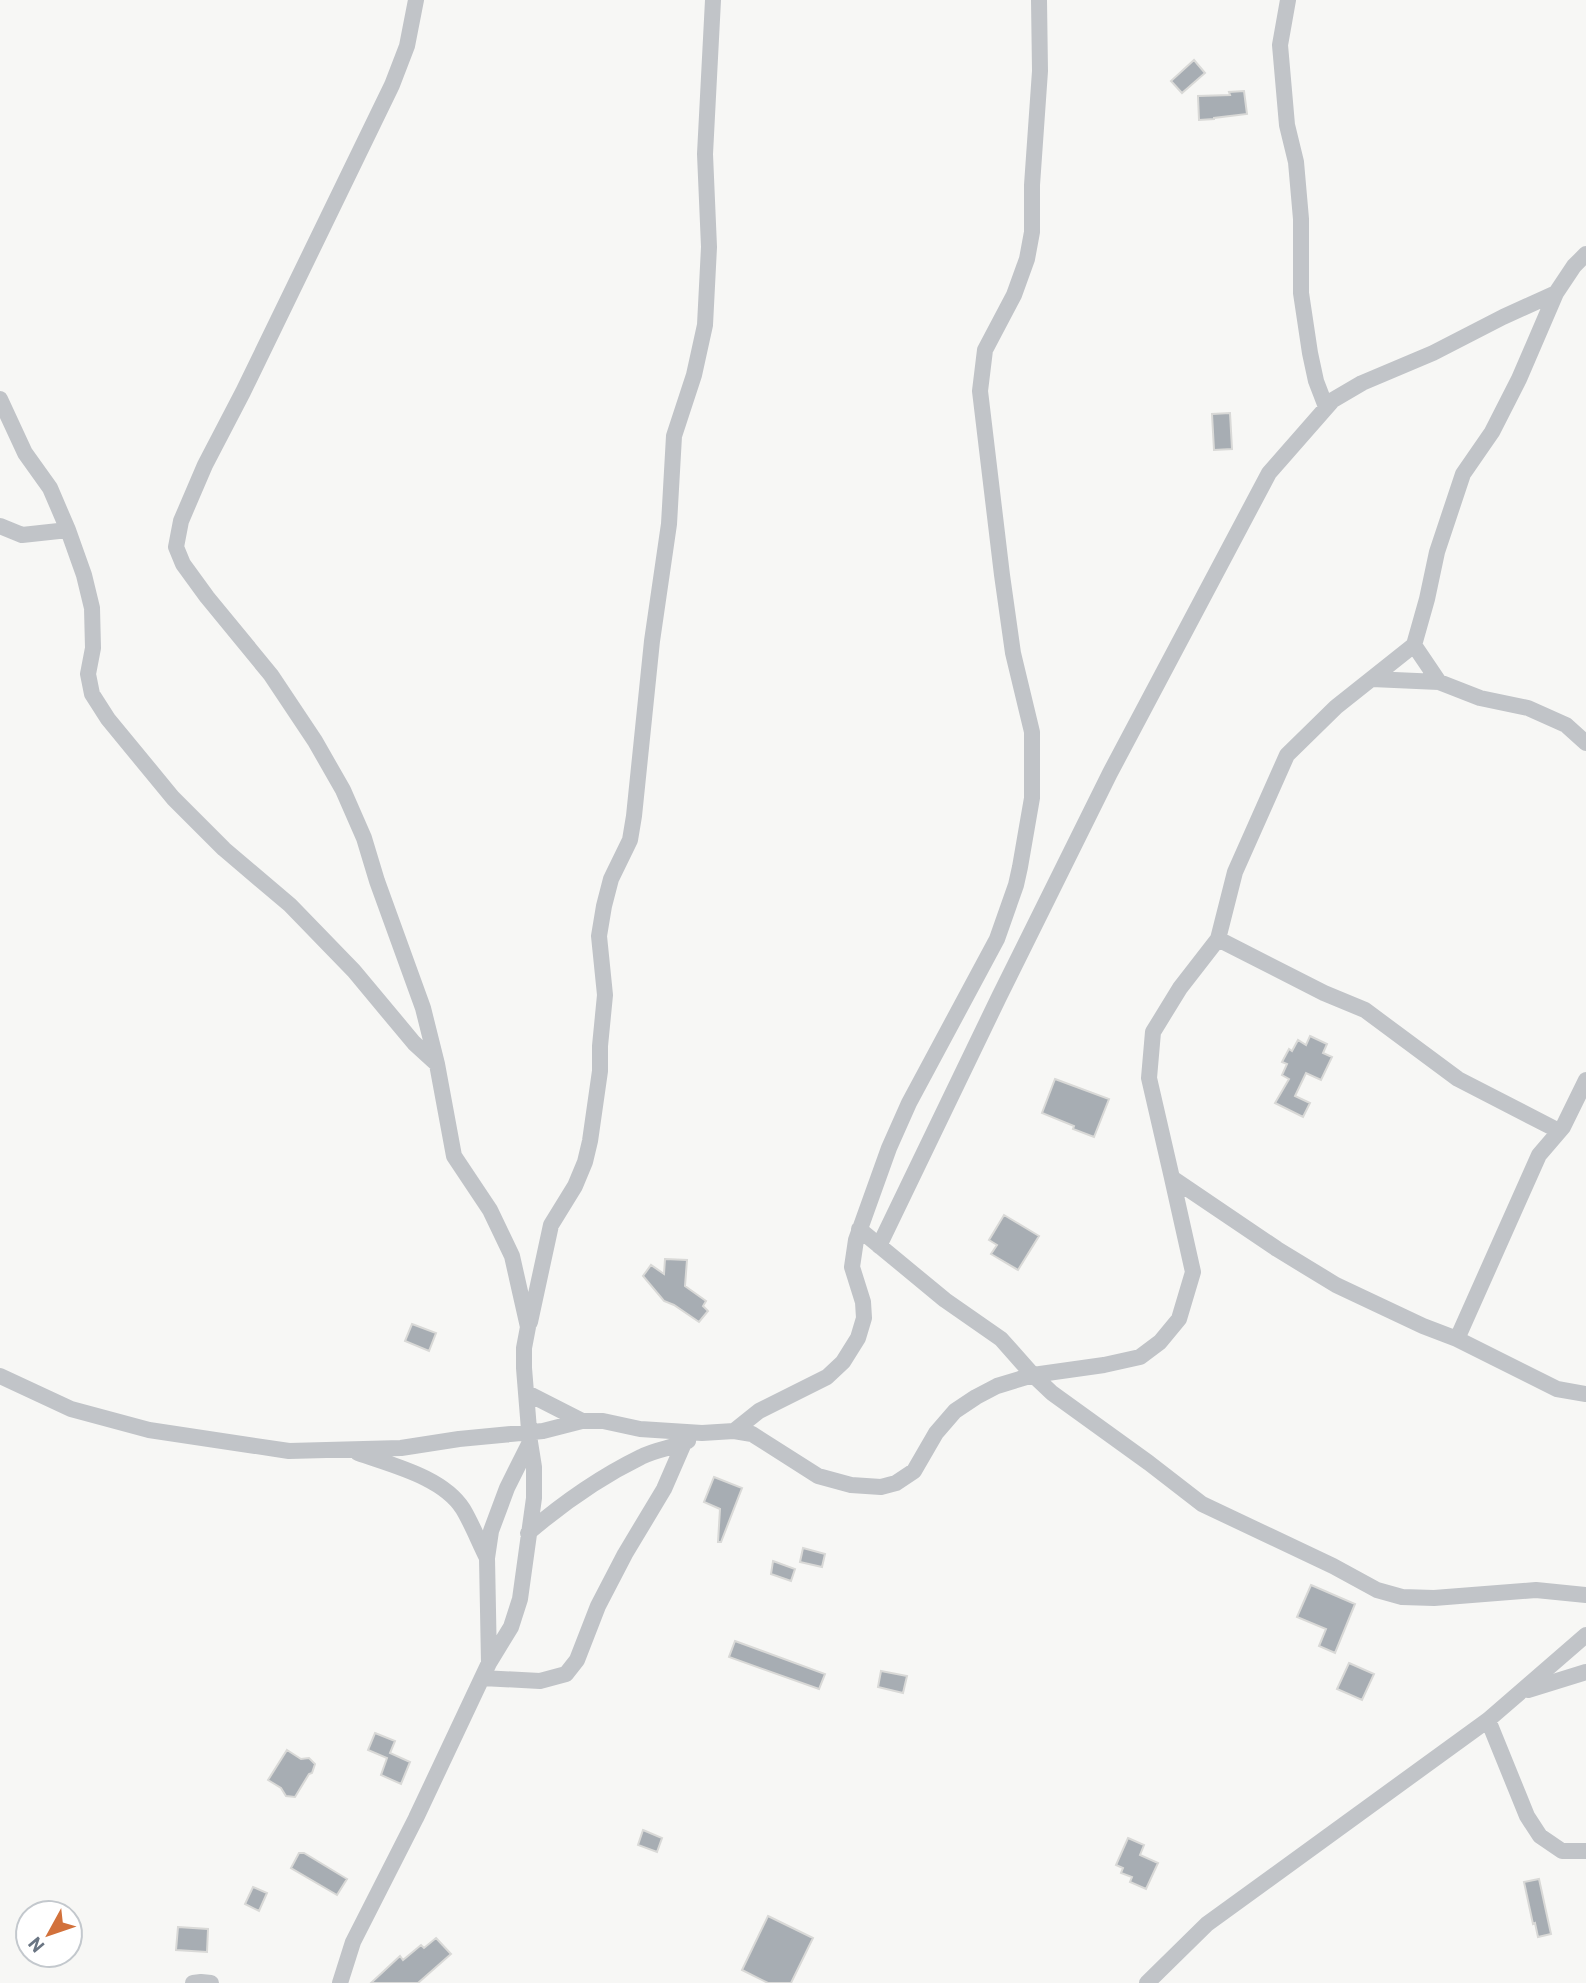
<svg xmlns="http://www.w3.org/2000/svg" width="1586" height="1983" font-family="Barlow,sans-serif">
  <rect width="100%" height="100%" fill="#f7f7f5"/>
  <path fill="#a7adb3" stroke="#d9d9d7" stroke-width="2" d="M1194 60 1205 73 1182 93 1171 81Z
    M1244 91 1247 114 1214 118V119L1199 120 1198 96 1230 95 1229 92Z
    M1230 413 1232 449 1214 450 1212 414Z
    M1310 1036 1327 1044 1323 1053 1332 1057 1321 1080 1306 1073 1295 1096 1310 1103 1303 1117 1275 1103 1289 1079 1282 1075 1287 1064 1282 1062 1289 1049 1292 1051 1298 1040 1306 1045Z
    M1055 1079 1109 1099 1094 1137 1073 1129 1074 1126 1042 1113Z
    M1004 1215 1039 1236 1018 1270 991 1254 997 1245 989 1240Z
    M665 1259 687 1260 685 1286 706 1301 703 1306 708 1311 699 1322 674 1305 664 1301 643 1276 651 1265 664 1274Z
    M412 1324 436 1333 429 1351 405 1341Z
    M714 1477 742 1488 721 1542H718L720 1509 704 1502Z
    M803 1548 825 1554 822 1567 800 1562Z
    M773 1561 795 1569 791 1581 771 1574Z
    M1311 1585 1355 1604 1335 1653 1319 1646 1326 1629 1297 1617Z
    M735 1641 825 1674 819 1689 729 1657Z
    M1349 1663 1374 1674 1362 1700 1337 1689Z
    M881 1671 907 1676 903 1693 878 1687Z
    M375 1733 395 1741 390 1753 410 1762 401 1784 381 1775 387 1758 368 1750Z
    M287 1750 301 1759 309 1758 315 1764 312 1773 309 1774 295 1797 286 1796 281 1788 268 1780Z
    M643 1830 662 1838 657 1852 638 1845Z
    M1128 1838 1144 1845 1140 1855 1158 1863 1146 1889 1130 1882 1132 1877 1121 1873 1123 1868 1116 1865Z
    M299 1853H304L347 1879 337 1895 291 1868Z
    M1539 1879 1551 1934 1538 1937 1535 1923 1533 1924 1524 1882Z
    M253 1887 267 1893 259 1911 245 1904Z
    M768 1916 813 1938 791 1983H768L742 1970Z
    M178 1927 208 1929 207 1952 176 1950Z
    M436 1938 451 1954 418 1983H371L400 1956 403 1960 421 1945 424 1948Z"/>
  <g fill="none" stroke-linecap="round" stroke-linejoin="round">
    <path stroke="#c1c4c8" stroke-width="16" d="M416 0 407 46 392 85 243 392 205 465 181 521 176 547 183 564 207 597 271 675 315 741 343 790 364 838 377 881 423 1008 437 1064
      M1288 0 1280 45 1287 125 1296 162 1301 219V293L1310 353 1316 381 1326 407
      M0 399 25 453 50 488 68 530 84 575 92 608 93 648 88 674 92 694 108 719 173 798 224 849 290 905 354 971 414 1043 437 1064 454 1156 490 1210 512 1256 528 1327 524 1348V1368L530 1442 507 1488 491 1531 487 1558 489 1663 416 1818 353 1942 340 1983
      M0 526 22 535 68 530
      M1414 645 1439 682 1480 698 1528 708 1566 725 1586 743
      M1372 679 1439 682
      M1218 939 1324 993 1365 1010 1458 1079 1559 1131
      M1172 1178 1149 1078 1153 1032 1180 988 1218 939 1235 872 1287 755 1336 707 1414 645 1427 599 1437 552 1463 474 1492 432 1519 379 1556 293 1574 266 1586 254
      M859 1229 945 1300 1001 1339 1033 1375 1104 1365 1140 1357 1160 1342 1179 1319 1193 1272 1172 1178 1277 1249 1336 1285 1423 1326 1457 1339 1557 1389 1586 1394
      M879 1246 999 997 1110 773 1269 473 1333 400 1362 383 1433 353 1503 317 1556 293
      M530 1322 551 1225 575 1186 585 1162 590 1141 600 1071V1046L605 995 599 936 604 906 611 879 630 840 634 816 652 641 669 524 674 436 694 375 705 325 709 247 705 154 713 0
      M1457 1339 1539 1155 1563 1127 1586 1080
      M0 1376 71 1409 149 1430 289 1451 401 1448 459 1439 543 1431 582 1421H603L640 1429 702 1433 734 1431 752 1434 818 1476 851 1485 881 1487 896 1483 914 1471 936 1433 955 1411 976 1397 997 1386 1033 1375 1052 1393 1149 1463 1202 1504 1333 1566 1377 1590 1402 1597 1434 1598 1536 1590 1586 1595
      M527 1393 582 1421
      M734 1431 759 1411 827 1377 843 1362 858 1338 864 1318 863 1302 852 1267 856 1240 889 1148 909 1103 997 939 1016 885 1020 867 1032 798V732L1013 653 1002 575 980 391 985 350 1014 295 1027 259 1032 232V185L1040 71 1039 0
      M358 1453C391 1465 443 1477 463 1509 472 1524 479 1542 487 1558
      M528 1533C563 1503 600 1477 641 1457 656 1449 673 1448 688 1441
      M489 1663 511 1627 520 1599 534 1498V1467L530 1442
      M482 1678 540 1681 566 1674 577 1660 598 1606 625 1554 664 1489 684 1443
      M1528 1690 1586 1672
      M1488 1720 1527 1816 1540 1836 1562 1851H1586
      M193 1983 201 1982 211 1983
      M1147 1983 1207 1924 1488 1720 1586 1635"/>
  </g>
  <g transform="translate(49 1934) rotate(230)"><circle r="33" fill="#ffffff" stroke="#c3c8cd" stroke-width="2"/>
  <path d="M0-5L12 26L0 18L-12 26Z" fill="#d2713b"/>
  <text y="-10" font-size="19" font-weight="bold" text-anchor="middle" fill="#6a7583">N</text>
  </g>
</svg>
